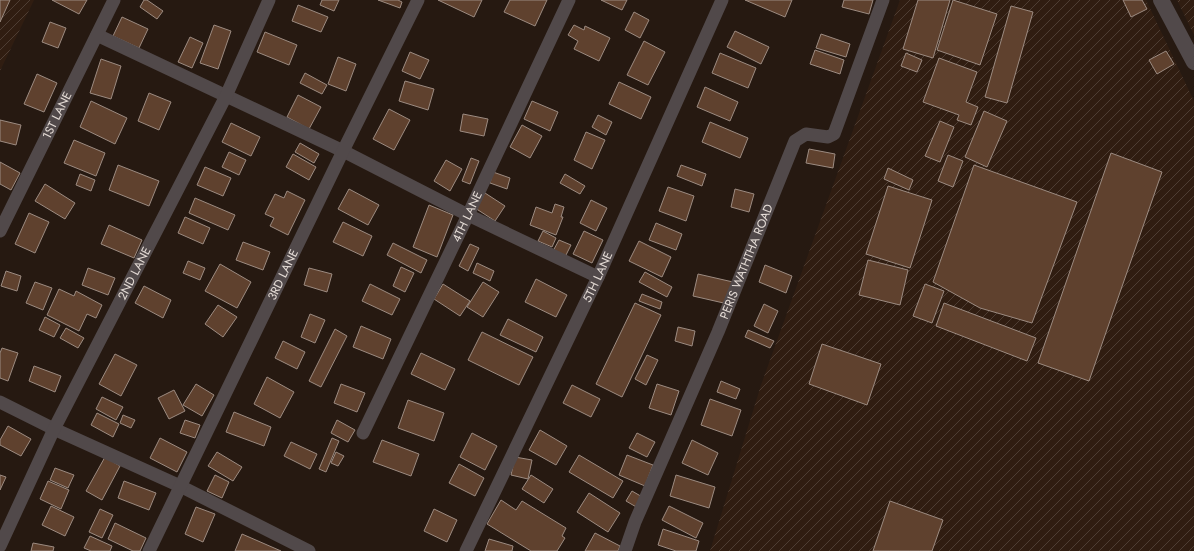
<svg xmlns="http://www.w3.org/2000/svg" width="1194" height="551" font-family="Jost,sans-serif">
  <defs>
    <pattern id="industrial-furrows" width="10" height="10" patternUnits="userSpaceOnUse"><rect width="10" height="10" fill="#301d11"/><path d="M-1 1l2-2M0 10L10 0M9 11l2-2" fill="none" stroke="#4e3d33"/></pattern>
  </defs>
  <rect width="100%" height="100%" fill="#261911"/>
  <path fill="url(#industrial-furrows)" d="M0 0H34L0 71Z
    M900 0H1146L1194 101V551H710L761 385Z
    M1177 0H1194V35Z"/>
  <path fill="#5f412e" stroke="#9c8b81" d="M0 0H10L0 22Z
    M52 0H87L79 14Z
    M144 0H147L163 11 157 19 140 7Z
    M322 0H339L334 11 320 5Z
    M378 0H398L402 2 400 8Z
    M438 0H482L474 17Z
    M510 0H547L535 26 504 12Z
    M601 0H627L622 10Z
    M745 0H792L785 17Z
    M844 0H873L869 14 842 7Z
    M918 0H950L933 58 903 49Z
    M953 0 997 14 980 65 937 50Z
    M1123 0H1142L1147 9 1131 17Z
    M298 5 328 17 321 32 292 21Z
    M1011 6 1033 12 1007 103 985 97Z
    M634 12 649 20 640 38 625 30Z
    M122 17 148 29 139 48 113 36Z
    M50 22 66 28 58 48 42 42Z
    M214 25 231 31 218 69 200 63Z
    M574 25 584 30 585 26 610 38 599 61 574 49 578 41 568 35Z
    M735 31 769 47 761 64 727 47Z
    M265 32 297 45 289 65 257 52Z
    M821 34 850 44 846 57 816 48Z
    M190 37 203 43 192 68 178 62Z
    M644 41 665 52 648 85 627 75Z
    M815 50 844 60 840 74 810 64Z
    M1166 51 1174 64 1157 74 1149 60Z
    M410 52 429 60 420 79 402 71Z
    M720 53 756 68 748 88 712 73Z
    M906 53 922 60 917 72 901 66Z
    M338 57 356 64 346 91 328 84Z
    M939 58 977 72 966 102 978 107 971 125 957 120 959 115 923 102Z
    M101 59 121 66 111 99 90 93Z
    M305 73 327 85 322 94 300 83Z
    M37 74 57 83 44 112 24 104Z
    M405 81 434 89 428 110 399 101Z
    M619 82 651 97 641 119 609 104Z
    M705 87 738 102 730 121 697 107Z
    M149 93 171 102 159 130 138 121Z
    M298 95 321 107 309 129 287 117Z
    M91 101 127 118 115 144 80 127Z
    M532 101 558 112 550 131 524 119Z
    M389 109 410 120 394 150 373 139Z
    M984 111 1007 121 987 167 965 157Z
    M463 114 488 119 484 136 460 131Z
    M598 115 612 122 606 135 592 127Z
    M0 120 21 125 16 145 0 141Z
    M940 121 954 127 940 162 925 156Z
    M710 122 748 138 740 158 702 142Z
    M231 123 260 137 251 156 222 142Z
    M522 125 542 136 530 158 510 147Z
    M586 132 605 140 592 169 574 160Z
    M74 140 105 153 96 176 64 163Z
    M300 143 319 154 314 163 295 152Z
    M809 149 835 154 833 168 806 163Z
    M229 152 246 160 239 175 222 167Z
    M1111 153 1162 172 1089 381 1038 363Z
    M293 154 316 167 309 180 286 167Z
    M948 155 963 161 953 187 938 181Z
    M471 158 479 161 470 184 462 181Z
    M446 160 462 169 450 191 434 181Z
    M0 162 20 173 11 190 0 184Z
    M118 165 159 181 149 206 109 190Z
    M681 165 706 174 702 186 677 176Z
    M974 165 1077 202 1032 323 980 308 933 282Z
    M205 167 231 178 223 196 197 185Z
    M888 168 913 180 909 190 884 179Z
    M493 172 510 178 507 189 490 183Z
    M80 174 95 180 91 191 76 185Z
    M565 174 585 186 580 194 560 183Z
    M45 184 75 203 65 219 35 201Z
    M888 186 932 200 910 268 866 254Z
    M668 187 694 196 686 221 659 211Z
    M349 189 379 205 368 225 338 209Z
    M735 189 754 194 749 212 731 207Z
    M287 191 305 200 288 235 270 226 274 218 265 214 275 194 284 198Z
    M485 193 505 206 495 221 475 208Z
    M195 198 235 215 228 230 189 213Z
    M591 200 607 208 596 231 580 223Z
    M555 204 564 207 561 217H563L556 235 530 225 536 207 552 213Z
    M429 205 453 215 437 257 413 247Z
    M29 213 49 222 35 253 15 244Z
    M185 217 210 228 203 244 178 233Z
    M343 222 372 236 363 256 333 242Z
    M656 223 682 234 676 250 649 240Z
    M109 225 142 240 134 258 101 244Z
    M543 231 556 238 552 247 538 241Z
    M584 231 603 240 592 263 573 254Z
    M559 240 571 245 565 257 553 251Z
    M639 241 671 257 662 277 629 261Z
    M243 242 270 252 263 270 236 260Z
    M393 243 427 260 421 273 387 255Z
    M470 244 479 248 468 271 459 266Z
    M868 260 908 270 900 305 859 295Z
    M188 261 205 268 200 280 183 273Z
    M477 263 494 271 490 281 473 273Z
    M220 264 251 282 237 308 205 291Z
    M765 265 792 276 786 293 759 282Z
    M401 267 414 273 405 292 393 286Z
    M88 268 115 278 108 295 82 285Z
    M309 268 332 274 327 292 304 285Z
    M6 271 21 276 17 291 1 286Z
    M645 272 672 287 667 297 639 282Z
    M698 274 733 282 728 304 693 296Z
    M536 279 567 295 556 317 525 302Z
    M35 282 52 288 43 310 26 303Z
    M483 282 499 292 483 317 467 307Z
    M370 284 400 299 392 315 362 301Z
    M443 284 470 301 460 316 434 299Z
    M925 284 944 291 932 323 913 316Z
    M144 286 171 300 163 318 135 303Z
    M59 289 74 296 76 291 102 305 96 318 87 314 79 331 47 315Z
    M642 294 662 302 660 309 639 301Z
    M635 303 661 315 622 397 596 384Z
    M944 303 1036 338 1027 361 936 326Z
    M764 304 778 311 768 333 754 326Z
    M218 305 237 317 223 337 205 324Z
    M310 314 325 320 315 343 301 337Z
    M45 317 60 325 54 337 39 330Z
    M508 319 543 337 536 352 500 335Z
    M361 326 391 339 383 359 353 347Z
    M678 327 695 331 692 346 675 341Z
    M66 328 84 338 78 348 60 338Z
    M335 329 347 336 321 387 309 381Z
    M748 330 774 341 770 348 745 337Z
    M482 332 533 357 519 385 468 360Z
    M283 341 305 352 297 369 275 358Z
    M822 344 881 364 867 405 809 384Z
    M2 348 18 353 8 381 0 378V353Z
    M421 353 455 369 445 390 411 374Z
    M115 354 137 365 121 396 99 384Z
    M647 355 658 360 646 385 635 379Z
    M34 366 61 376 55 392 29 381Z
    M267 377 294 392 280 418 254 404Z
    M721 381 740 389 736 399 717 392Z
    M196 384 214 395 202 416 183 405Z
    M341 384 365 393 357 412 334 403Z
    M657 384 679 391 671 415 649 408Z
    M572 385 600 399 591 417 563 403Z
    M174 390 185 411 169 419 158 398Z
    M102 397 123 407 116 420 96 409Z
    M710 399 741 410 732 436 701 425Z
    M408 400 444 413 434 441 398 428Z
    M234 412 271 427 264 446 226 432Z
    M97 413 119 424 113 437 91 425Z
    M123 415 135 420 131 428 120 423Z
    M185 420 200 425 195 438 180 433Z
    M337 420 355 430 348 442 331 433Z
    M8 426 31 439 21 456 0 445V440Z
    M540 430 567 446 556 465 529 450Z
    M472 433 497 446 485 470 460 457Z
    M637 433 655 442 647 457 629 448Z
    M160 438 187 452 177 472 150 458Z
    M332 438 339 441 326 472 319 469Z
    M382 440 419 454 411 476 373 462Z
    M692 440 718 453 708 475 682 463Z
    M291 442 317 454 310 469 284 456Z
    M217 452 242 467 233 481 208 466Z
    M336 452 344 456 338 466 331 463Z
    M579 455 623 481 613 498 569 472Z
    M627 455 653 465 645 486 619 475Z
    M105 457 120 466 102 500 86 491Z
    M515 457 532 460 528 479 511 475Z
    M459 464 484 478 475 496 449 483Z
    M55 468 74 475 68 488 50 480Z
    M0 475 6 477 0 490Z
    M215 475 229 482 222 498 207 491Z
    M531 475 553 489 544 503 522 489Z
    M676 475 715 487 709 508 670 496Z
    M48 481 69 490 61 509 40 499Z
    M124 481 156 493 149 510 118 498Z
    M632 491 644 498 638 508 626 501Z
    M589 493 620 513 608 532 577 512Z
    M501 500 516 510 522 501 566 528 562 536 565 538 557 551H531L487 524Z
    M890 501 943 520 932 551H873Z
    M51 506 74 517 65 536 42 525Z
    M669 506 703 523 696 538 662 520Z
    M196 507 215 514 203 542 185 534Z
    M100 509 113 515 102 538 89 532Z
    M434 509 457 520 447 542 424 531Z
    M115 523 146 538 140 551H133L108 539Z
    M663 529 699 541 696 551H676L658 545Z
    M595 533 620 546 618 551H585Z
    M242 534 281 551H235Z
    M90 536 112 546 110 551H91L84 548Z
    M489 539 513 546 512 551H485Z
    M33 543 54 547 53 551H31Z"/>
  <g fill="none" stroke-linecap="round" stroke-linejoin="round">
    <g stroke="#51494a" stroke-width="13">
      <path d="M97 35 343 151 468 215 598 277"/>
      <path id="s1" d="M0 231 114 0"/>
      <path d="M0 402 54 429 180 486 309 551"/>
      <path id="s2" d="M363 433 468 215 569 0"/>
      <path id="s3" d="M0 546 54 429 226 96 269 0"/>
      <path id="s4" d="M149 551 343 151 418 0"/>
      <path id="s5" d="M466 551 598 277 722 0"/>
      <path id="s6" d="M625 551 635 522 718 332 795 141 806 134 828 137 834 134 883 0"/>
    </g>
    <path stroke="#51494a" stroke-width="16" d="M1161 0 1194 62"/>
  </g>
  <g text-anchor="middle" stroke-width="3.5" stroke-linejoin="round" paint-order="stroke">
    <g font-size="12" fill="#e5dcd6" stroke="#261911">
      <text dy="4" stroke="none"><textPath href="#s1" startOffset="129">1ST LANE</textPath></text>
      <text dy="4" stroke="none"><textPath href="#s2" startOffset="240">4TH LANE</textPath></text>
      <text dy="4" stroke="none"><textPath href="#s6" startOffset="314">PERIS WATHTHA ROAD</textPath></text>
      <text dy="4" stroke="none"><textPath href="#s3" startOffset="304">2ND LANE</textPath></text>
      <text dy="4" stroke="none"><textPath href="#s4" startOffset="307">3RD LANE</textPath></text>
      <text dy="4" stroke="none"><textPath href="#s5" startOffset="304">5TH LANE</textPath></text>
    </g>
  </g>
</svg>
